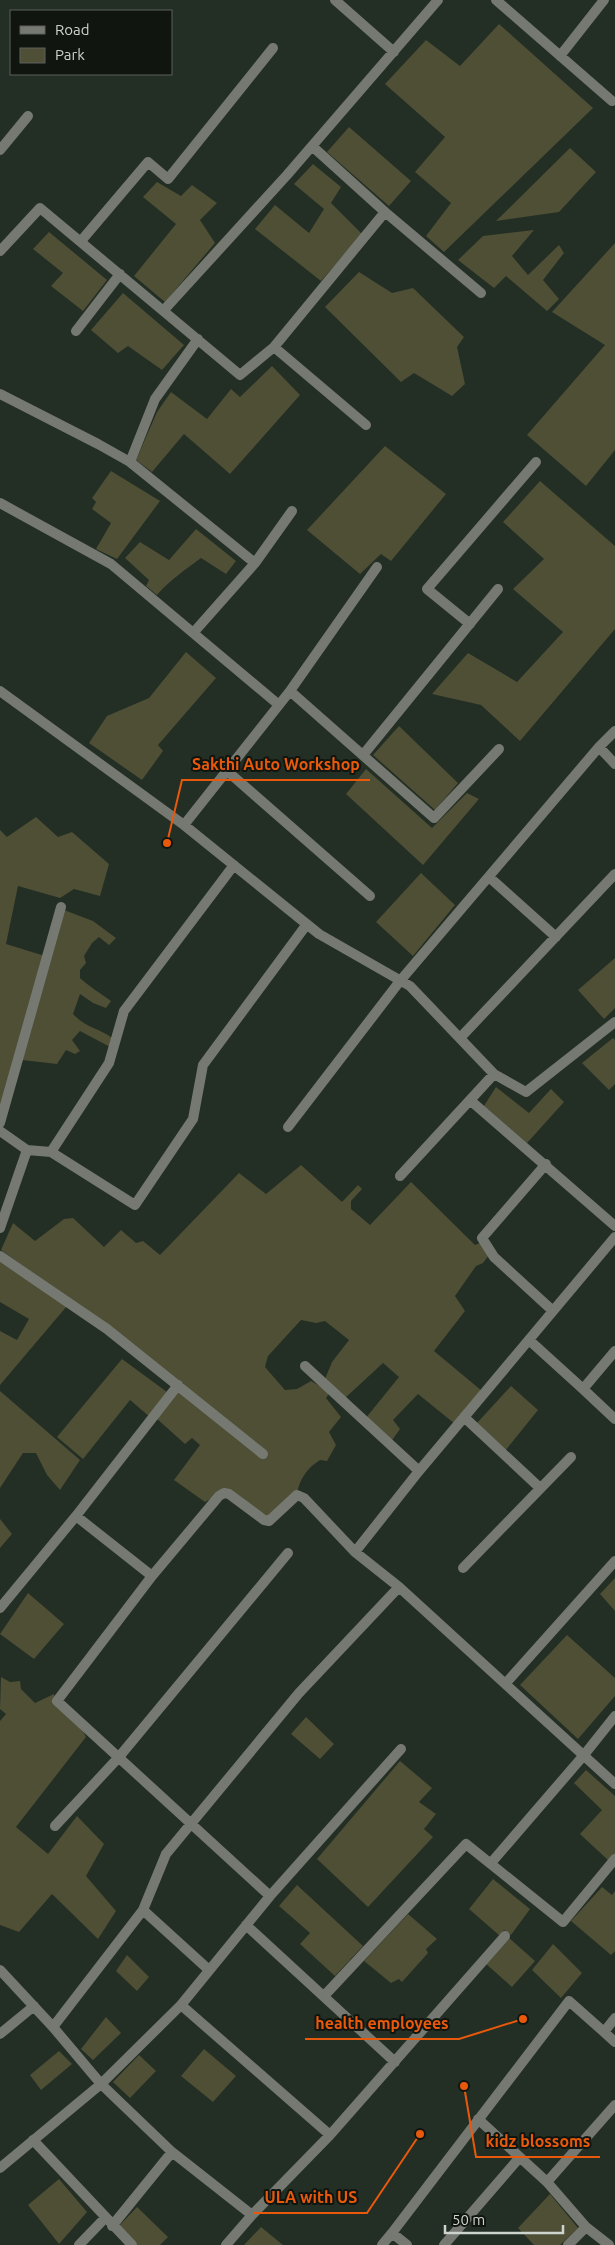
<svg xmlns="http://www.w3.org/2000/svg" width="615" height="2245" font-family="Ubuntu,sans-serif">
  <rect width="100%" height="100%" fill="#232e24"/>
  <path fill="#4e4f35" d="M499 24 593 108 444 252 426 236 451 203 415 172 445 137 385 84 426 40 460 66Z
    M349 127 411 181 389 206 327 152Z
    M570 148 596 172 559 212 496 221Z
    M313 164 341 187 331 203 362 234 321 281 255 229 275 205 309 233 324 209 294 184Z
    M157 182 181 196 192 185 217 203 200 220 215 243 165 302 134 276 176 224 143 197Z
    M534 230 512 256 528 275 559 245 564 253 543 280 559 299 547 311 506 276 494 288 458 260 483 236Z
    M49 232 107 280 83 311 51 286 63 273 33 249Z
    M615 243V450L586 486 527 435 605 345 552 312Z
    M359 272 392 293 413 288 464 337 457 347 465 384 452 396 414 373 401 382 325 307Z
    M123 293 184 345 162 370 128 346 118 353 91 330Z
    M272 366 300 395 230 474 184 434 152 472 136 460 157 412 171 392 207 419 231 389 240 397Z
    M385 446 446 494 391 561 381 554 360 574 307 530Z
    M111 471 160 501 117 559 96 549 111 523 92 509 96 502 92 498Z
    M540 481 615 546V629L520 741 481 705 432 694 468 653 517 682 563 632 513 589 544 559 503 522Z
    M196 529 236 561 226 574 201 558C186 569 169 581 157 595L146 586 149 580 125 558 140 542 169 560Z
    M186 652 216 678 158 745 163 751 142 780 89 743 107 716 149 698Z
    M399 726 458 783 435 810 373 755Z
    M366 769 432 828 467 793 479 799 423 865 346 794Z
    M36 817 58 837 72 832 109 864 100 896 74 889 60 898 18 886 6 944 45 956 0 1117V830L7 837Z
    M421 873 455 905 413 956 376 922Z
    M64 910 93 921 116 938 109 945 99 937 92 943 84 956 86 963 80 970V978C90 987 100 993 111 1001L106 1008 93 1003 80 994 73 1014C86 1028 99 1028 112 1038L110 1047 80 1031 72 1040 80 1051 75 1054 66 1050 57 1064 22 1060Z
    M615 958V1008L604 1019 578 990Z
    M613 1038 615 1040V1084L609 1090 582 1063Z
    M496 1087 529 1113 551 1089 564 1102 527 1143 484 1106Z
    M301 1165 342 1202 358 1185 362 1189 351 1201V1209L370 1225 411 1182 475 1245 482 1242 489 1255 483 1263 476 1266 455 1296 465 1311 434 1351 482 1391 455 1424 418 1394 393 1420 400 1429 390 1443 365 1419 399 1377 383 1363 344 1399 325 1379 332 1362 349 1340 325 1321 316 1323 301 1320 268 1356 265 1367 285 1390 297 1389 311 1381 330 1392 326 1398 341 1417 329 1432 336 1445 327 1461 320 1460C307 1468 300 1479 297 1493L265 1518 225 1491 205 1502 174 1480 200 1445 192 1438 185 1444 156 1418 178 1389 96 1319 1 1250 13 1223 35 1241 64 1219 73 1218 104 1247 121 1230 136 1243 143 1241 160 1255 239 1173 266 1194Z
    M0 1262 67 1306 0 1385V1331L17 1340 29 1319 0 1302Z
    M122 1359 167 1392 150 1417 130 1400 83 1459 57 1437Z
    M511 1386 538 1410 505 1451 477 1423Z
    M0 1391 80 1460 60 1490 47 1475 36 1453H23L0 1488Z
    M0 1519 12 1534 0 1548Z
    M615 1578V1611L600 1594Z
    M28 1593 64 1624 34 1659 0 1634Z
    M567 1635 615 1678V1696L578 1739 520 1685Z
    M1 1677 10 1682 20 1681 21 1689 35 1703 54 1694C58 1712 79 1719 86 1737L16 1827 48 1854 77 1816 104 1844 86 1876 116 1911 98 1939 52 1894 19 1932 0 1925V1721L6 1714 0 1709Z
    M306 1717 334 1744 320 1759 291 1734Z
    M400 1761 432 1788 419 1802 436 1814 424 1829 433 1837 368 1907 317 1859Z
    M586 1770 615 1796V1854L609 1861 580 1834 602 1810 574 1783Z
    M493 1879 530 1909 511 1935 504 1930 500 1936 469 1909Z
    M297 1885 363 1946 335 1976 300 1944 310 1933 279 1906Z
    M602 1887 612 1895 615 1891V1951L611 1955 571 1921Z
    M408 1914 437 1939 426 1949 428 1953 402 1982 399 1979 391 1983 364 1961Z
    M508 1937 535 1961 512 1987 485 1963Z
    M553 1944 582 1973 561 1998 532 1970Z
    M127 1955 149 1977 137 1991 116 1971Z
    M106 2017 121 2033 93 2060 81 2049Z
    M204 2049 236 2076 213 2102 181 2076Z
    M59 2051 72 2064 41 2090 30 2075Z
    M139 2055 156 2071 130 2098 113 2082Z
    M59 2179 87 2212 59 2244 28 2205Z
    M550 2194 578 2228 560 2245H534L518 2228Z
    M137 2207 168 2237 160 2245H137L119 2226Z
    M261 2227 283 2245H244Z"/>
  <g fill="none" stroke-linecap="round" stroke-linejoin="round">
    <path stroke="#767972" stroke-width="10" d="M335 0 394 52
      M496 0 612 101
      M560 56 604 0
      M312 146 385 212 481 293
      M0 150 28 116
      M81 241 148 162 168 179 273 48
      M0 251 40 208 240 375 274 347 385 212
      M164 310 287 175 438 0
      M76 331 120 274
      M274 347 366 425
      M0 394 98 444 130 462 255 563
      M130 462 155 399 198 339
      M0 503 111 564 279 705
      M470 624 427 589 536 462
      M194 632 255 563 292 511
      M0 691 184 825 319 934 410 986 494 1074 526 1092 615 1022
      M290 691 434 818 499 749
      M615 731 599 747 615 764
      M363 755 498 589
      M226 770 370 896
      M184 825 290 691 377 567
      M489 877 556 937
      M460 1038 615 874
      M471 1101 615 1226
      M0 1123 61 907
      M288 1127 400 981 599 747
      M0 1131 27 1150 51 1152 135 1205 193 1119 203 1065 307 924
      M51 1152 109 1063 124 1011 234 865
      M546 1164 482 1238 494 1257 553 1311
      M400 1176 494 1074
      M0 1228 27 1150
      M0 1256 107 1329 263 1454
      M529 1340 583 1389 615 1351
      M305 1366 419 1471
      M583 1389 615 1419
      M464 1417 540 1488
      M76 1516 152 1576
      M355 1552 419 1471 615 1237
      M463 1568 571 1457
      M0 1608 76 1516 178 1385
      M506 1683 615 1561
      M55 1826 119 1757 288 1553
      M491 1863 584 1755 615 1716
      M270 1896 57 1701 152 1576 219 1496 224 1493 229 1494 264 1520 269 1521 297 1495 304 1498 355 1552 399 1587 615 1784
      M143 1910 209 1970
      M246 1925 395 2062
      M0 1970 53 2027 101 2084 172 2152 252 2215
      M324 1996 466 1844 563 1922 615 1859
      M181 2005 330 2135
      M53 2027 143 1910 166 1854 299 1693 399 1587
      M604 2032 615 2042
      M0 2034 34 2006
      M478 2119 547 2182 586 2227 609 2245
      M33 2140 132 2245
      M0 2168 101 2084 181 2005 270 1896 401 1749
      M547 2182 615 2105
      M112 2226 172 2152
      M392 2233 569 2001 604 2032 615 2018
      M79 2245 105 2218
      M226 2245 252 2215 330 2135 505 1936
      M382 2245 392 2233 407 2245
      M444 2245 520 2157
      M568 2245 586 2227"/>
  </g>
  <path fill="none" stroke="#e8590c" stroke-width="2" d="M167 843L182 780H370M523 2019L459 2039H305M464 2086L476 2157H600M420 2134L367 2213H254"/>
  <g fill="#e8590c" stroke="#101510" stroke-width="2">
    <circle cx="167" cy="843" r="5"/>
    <circle cx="523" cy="2019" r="5"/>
    <circle cx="464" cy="2086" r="5"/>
    <circle cx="420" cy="2134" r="5"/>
  </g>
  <g font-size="16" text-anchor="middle" font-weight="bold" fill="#e8590c" stroke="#101510" stroke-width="4" stroke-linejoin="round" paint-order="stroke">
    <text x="276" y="770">Sakthi Auto Workshop</text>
    <text x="382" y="2029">health employees</text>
    <text x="538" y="2147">kidz blossoms</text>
    <text x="311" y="2203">ULA with US</text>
  </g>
  <rect x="10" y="10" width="162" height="65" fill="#101510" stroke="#5c615c"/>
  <rect x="20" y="26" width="25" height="8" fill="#767972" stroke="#5c615c"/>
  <text x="55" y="35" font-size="15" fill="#cdd4cd">Road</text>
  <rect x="20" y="48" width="25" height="15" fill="#4e4f35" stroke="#5c615c"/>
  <text x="55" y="60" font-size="15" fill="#cdd4cd">Park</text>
  <path d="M445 2225v8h118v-8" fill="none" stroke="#cdd4cd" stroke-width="2.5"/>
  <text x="452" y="2225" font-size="15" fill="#cdd4cd" stroke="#101510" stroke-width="4" paint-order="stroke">50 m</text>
</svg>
